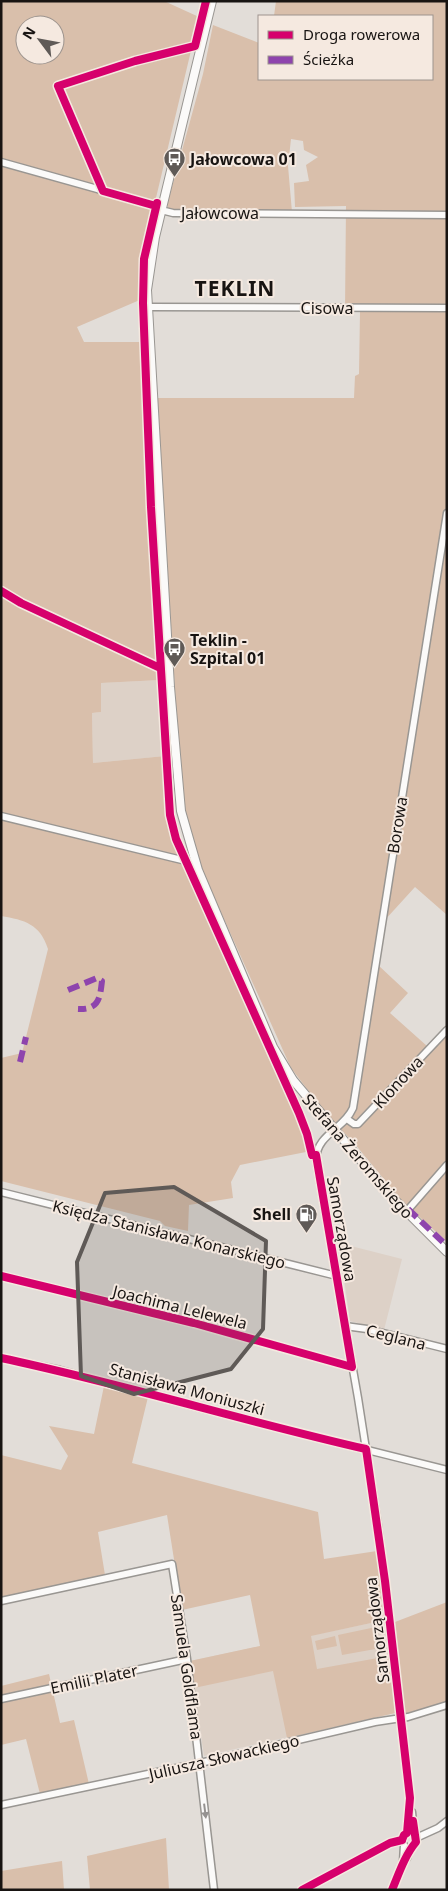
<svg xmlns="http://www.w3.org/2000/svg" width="448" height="1891" font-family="'Noto Sans',sans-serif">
  <rect width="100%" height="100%" fill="#e2ddd8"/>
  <path fill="#ddd1c7" d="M160 680 165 756 93 763 92 713 101 712V683Z
    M339 1243 402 1259 384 1330 350 1321Z
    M385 1620 395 1713 204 1756 190 1661Z"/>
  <path fill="#d9bfab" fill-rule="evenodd" d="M1 1H164L199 17 155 202 1 159ZM25 25H55V55H25Z
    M276 1H447V915L415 887 384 921 378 965 408 993 390 1013 427 1046 447 1024V1242L401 1200 354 1143 327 1115 291 1068 202 870 190 835 181 787 157 398H354L355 376 359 374 360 312 345 311 346 206 295 207 294 183 309 181 306 165 318 157 304 150 303 141 291 139 288 166 292 212 169 210 167 205 203 74 213 25 259 43V79H432V16H274Z
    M1 165 150 207 154 210 148 235H146L145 240H147L143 259 142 299 77 327 84 342H144L150 550 160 680 101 683V712L92 713 93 763 165 756 169 816 174 837 270 1051 311 1151 240 1165 231 1182 233 1198 189 1205 188 1231 165 1226 160 1221 1 1181V1058L22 1053 48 949C40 924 25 920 1 916Z
    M104 1386 148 1397 132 1463 318 1512 324 1559 377 1551 385 1620 311 1636 317 1669 389 1656 395 1713 287 1738 273 1671 194 1688 190 1661 260 1646 250 1595 182 1610 167 1515 98 1532 105 1575 1 1598V1455L61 1470 68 1456 49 1426 94 1434Z
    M447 1602V1702L405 1714 395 1622Z
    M376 1627 381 1648 342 1655 338 1635Z
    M335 1636 337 1646 317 1650 315 1641Z
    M49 1674 60 1723 74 1720 89 1784 40 1794 26 1739 1 1745V1686Z
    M166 1838 169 1890H90L87 1856Z
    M62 1861 64 1890H1V1871Z"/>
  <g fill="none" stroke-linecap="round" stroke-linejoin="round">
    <defs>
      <path id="minor" d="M1 162 151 204 165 211 173 213 447 215
        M147 307 447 308
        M1 816 186 861H195
        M347 1119 354 1124H358L447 1030
        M1 1192 337 1276
        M406 1212 447 1165
        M1 1276 194 1323 352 1367
        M345 1326 367 1329 447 1349
        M1 1358 60 1370 200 1408 447 1470
        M1 1601 172 1564 187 1659 214 1890
        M1 1699 187 1659
        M1 1805 200 1763 375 1722 408 1717 447 1705
        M412 1812 414 1834
        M407 1833 410 1798 378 1526 358 1398 316 1159C317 1134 344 1129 353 1108L447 513
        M416 1838 438 1828 447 1821
        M403 1862 404 1845
        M302 1890 390 1843 402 1840
        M392 1890 403 1862 407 1858 411 1847"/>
      <path id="major" d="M212 1 155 237 147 290 170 687 181 811 198 870 273 1047 293 1080 390 1195 447 1252"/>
    </defs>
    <use href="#minor" stroke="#999692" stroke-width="9"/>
    <use href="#major" stroke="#999692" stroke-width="10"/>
    <use href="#minor" stroke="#fbfaf9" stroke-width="6"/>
    <use href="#major" stroke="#fbfaf9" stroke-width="8"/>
    <path stroke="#8e44ad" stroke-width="6" stroke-dasharray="12 6" stroke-linecap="butt" d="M68 990 97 978 102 981C100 998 99 1010 78 1009
      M20 1062 26 1037
      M408 1209 447 1246
      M446 1822H447"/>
    <defs>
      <path id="cycleway" d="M157 203 144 259 143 303 151 507 170 815 176 839 299 1113 307 1134 312 1155
        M156 206 103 191 58 86 135 61 195 46 206 1
        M1 591 21 603 160 668
        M1 1276 194 1323 352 1367 316 1155
        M1 1358C124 1384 243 1421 366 1449L385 1581 410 1798 407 1833 404 1835 402 1840
        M302 1890 390 1843 402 1840
        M392 1890C399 1873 405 1855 416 1842L413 1821"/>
    </defs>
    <use href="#cycleway" stroke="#f5e9e0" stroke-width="11"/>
    <use href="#cycleway" stroke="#d6006c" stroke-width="8"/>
  </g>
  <defs><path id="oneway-solid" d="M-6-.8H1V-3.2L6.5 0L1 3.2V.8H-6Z" transform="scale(1.25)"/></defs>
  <use fill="#959291" href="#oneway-solid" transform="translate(205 1811) rotate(83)"/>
  <path fill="#5f5a57" fill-opacity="0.2" stroke="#5f5a57" stroke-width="4" stroke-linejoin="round" d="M174 1187 266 1241 263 1329 231 1369 134 1394 81 1376 77 1262 105 1193Z"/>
  <defs>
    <symbol id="bus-pin" viewBox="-11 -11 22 30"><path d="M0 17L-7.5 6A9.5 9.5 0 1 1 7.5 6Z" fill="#5f5a57" stroke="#f5e9e0"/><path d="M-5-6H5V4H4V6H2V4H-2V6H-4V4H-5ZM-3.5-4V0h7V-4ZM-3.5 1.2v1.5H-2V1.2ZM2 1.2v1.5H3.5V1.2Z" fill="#fff"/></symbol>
    <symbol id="fuel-pin" viewBox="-11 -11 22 30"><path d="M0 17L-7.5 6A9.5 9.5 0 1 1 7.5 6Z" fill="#5f5a57" stroke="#f5e9e0"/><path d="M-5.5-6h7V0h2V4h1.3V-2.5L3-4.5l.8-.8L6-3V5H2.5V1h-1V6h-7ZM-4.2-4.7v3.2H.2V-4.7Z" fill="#fff"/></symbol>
  </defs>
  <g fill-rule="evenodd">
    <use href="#bus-pin" x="162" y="146" width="25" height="34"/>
    <use href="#bus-pin" x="162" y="636" width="25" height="34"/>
    <use href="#fuel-pin" x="294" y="1202" width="25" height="34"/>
  </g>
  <g text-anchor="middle" stroke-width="4" stroke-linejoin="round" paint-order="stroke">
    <g font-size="16" font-weight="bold" fill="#181412" stroke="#f5e9e0" text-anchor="start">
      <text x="190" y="165">Jałowcowa 01</text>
      <text x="190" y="646">Teklin -<tspan x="190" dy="18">Szpital 01</tspan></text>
      <text x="291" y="1220" text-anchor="end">Shell</text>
    </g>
    <g font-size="16" fill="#181412" stroke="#f5e9e0">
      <text x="220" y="219">Jałowcowa</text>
      <text x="327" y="314">Cisowa</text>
      <text transform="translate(397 825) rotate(-81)" y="6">Borowa</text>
      <text transform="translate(398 1082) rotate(-47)" y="6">Klonowa</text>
      <text transform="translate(358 1156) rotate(49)" y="6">Stefana Żeromskiego</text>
      <text transform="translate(342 1229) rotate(80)" y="6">Samorządowa</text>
      <text transform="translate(169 1234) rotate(14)" y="6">Księdza Stanisława Konarskiego</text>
      <text transform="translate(180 1307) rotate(14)" y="6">Joachima Lelewela</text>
      <text transform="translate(396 1337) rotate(14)" y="6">Ceglana</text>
      <text transform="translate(187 1389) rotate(15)" y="6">Stanisława Moniuszki</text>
      <text transform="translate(377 1630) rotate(-97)" y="6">Samorządowa</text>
      <text transform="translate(187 1667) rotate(82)" y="6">Samuela Goldflama</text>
      <text transform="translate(94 1679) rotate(-12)" y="6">Emilii Plater</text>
      <text transform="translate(224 1757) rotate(-13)" y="6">Juliusza Słowackiego</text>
    </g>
    <g font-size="21" font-weight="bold" letter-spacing="1" fill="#181412" stroke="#f5e9e0">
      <text x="235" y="296">TEKLIN</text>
    </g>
  </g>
  <rect width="448" height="1891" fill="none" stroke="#181412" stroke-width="5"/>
  <rect x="258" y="15" width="175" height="65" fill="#f5e9e0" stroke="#9d948e"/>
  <rect x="268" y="31" width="25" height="8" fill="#d6006c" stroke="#9d948e"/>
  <text x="303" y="40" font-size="15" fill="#181412">Droga rowerowa</text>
  <rect x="268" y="56" width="25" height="8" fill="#8e44ad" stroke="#9d948e"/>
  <text x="303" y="65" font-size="15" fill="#181412">Ścieżka</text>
  <g transform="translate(40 40) rotate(302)"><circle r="24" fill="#f5e9e0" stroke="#9d948e"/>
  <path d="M0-4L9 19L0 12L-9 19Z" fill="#5f5a57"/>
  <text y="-8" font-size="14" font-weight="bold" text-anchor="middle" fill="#181412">N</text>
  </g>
</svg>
